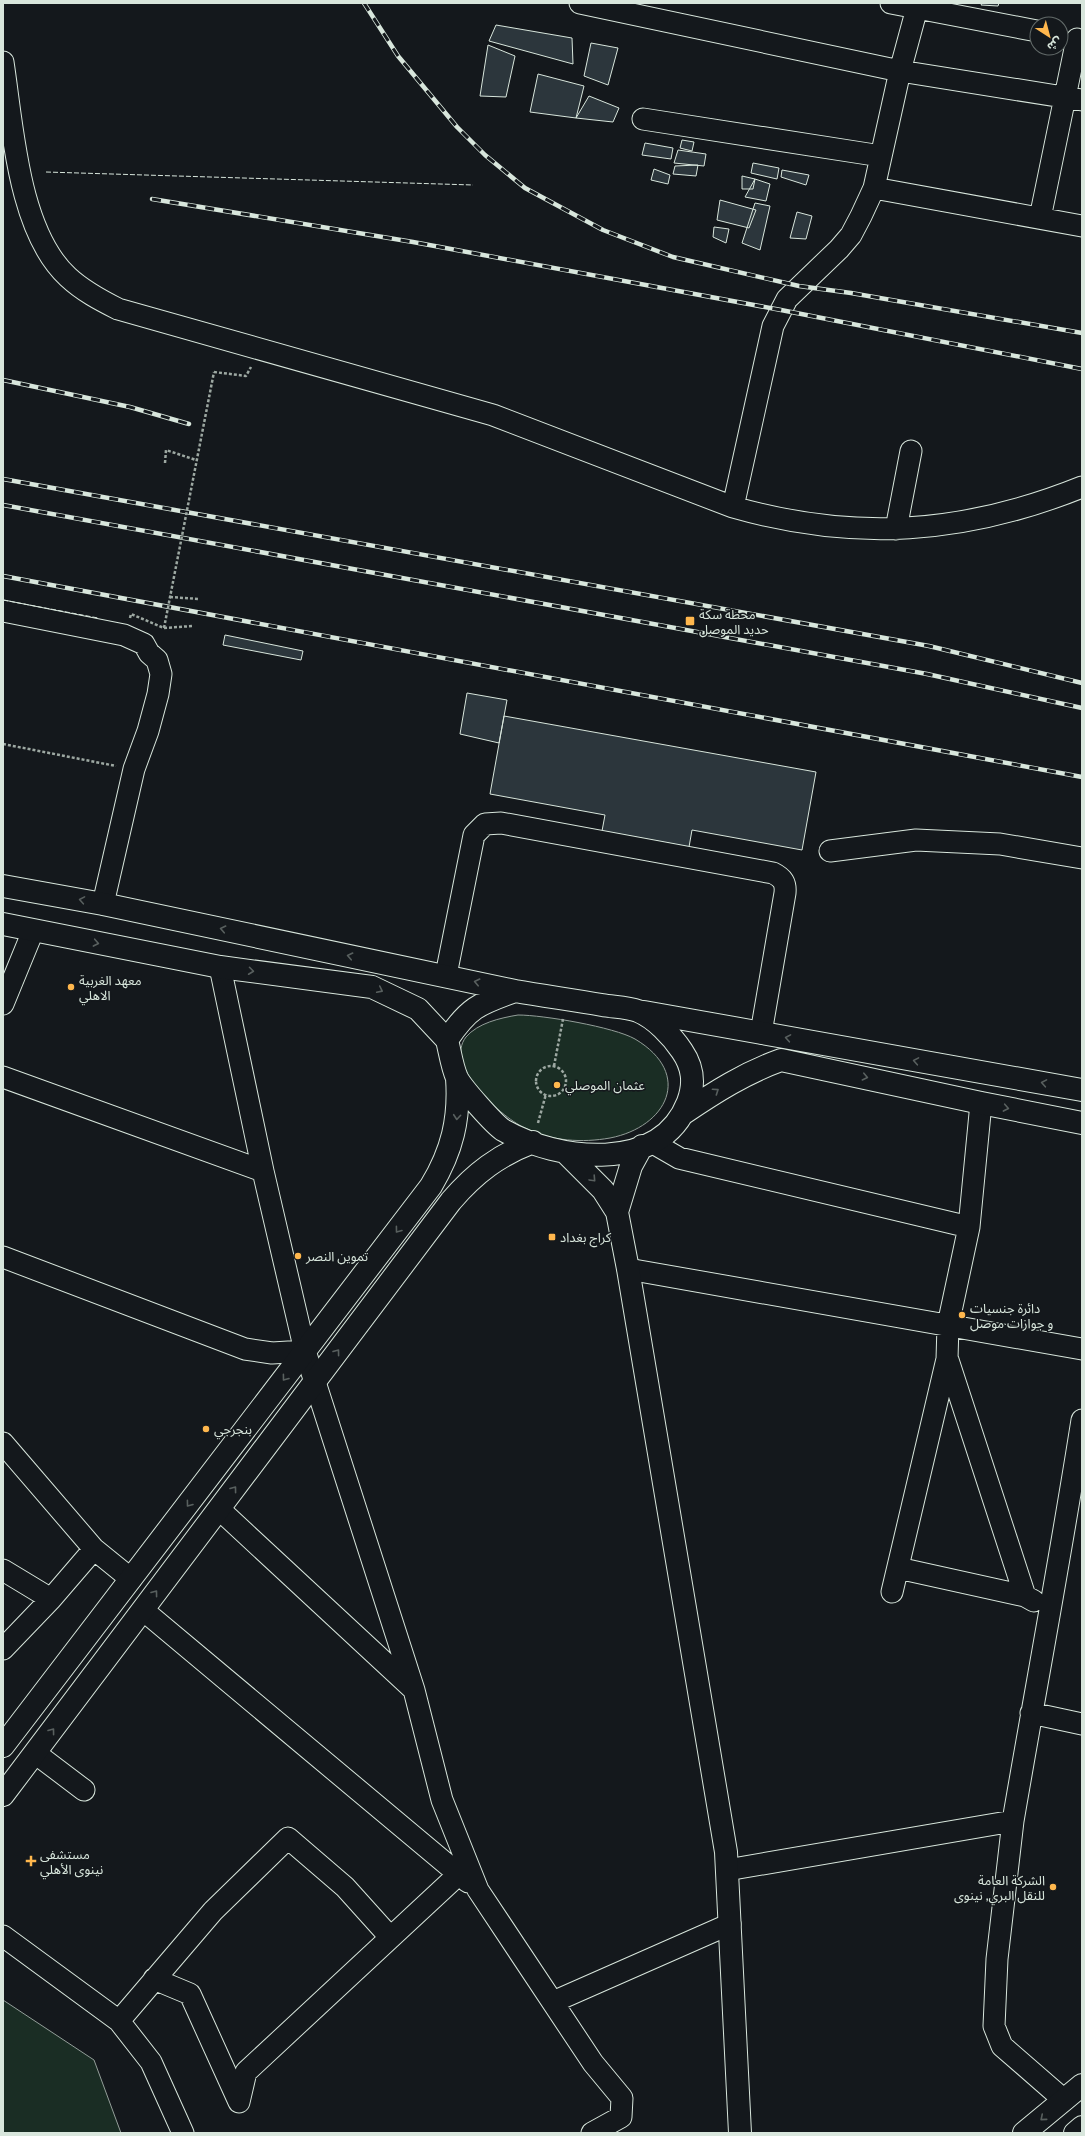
<svg xmlns="http://www.w3.org/2000/svg" width="1085" height="2136" font-family="Cabin,'Noto Sans Arabic',sans-serif">
  <rect width="100%" height="100%" fill="#14181c"/>
  <path fill="#1a2d24" stroke="#939e99" d="M518 1015C543 1015 614 1027 635 1039 694 1074 667 1127 610 1138 582 1143 552 1141 527 1129 503 1119 443 1066 466 1037 478 1023 500 1018 518 1015Z
    M3 2000 94 2060 121 2133H3Z"/>
  <path fill="#2c363c" stroke="#d8e6dc" d="M982 3H999L998 6 981 5Z
    M496 25 572 38 573 64 489 41Z
    M591 43 618 48 608 85 584 76Z
    M488 45 515 56 506 97 480 96Z
    M538 74 584 86 576 118 530 112Z
    M589 96 619 108 613 122 576 118Z
    M682 140 694 142 692 151 680 148Z
    M645 143 673 148 671 159 642 155Z
    M678 150 706 154 704 166 674 163Z
    M753 163 779 168 777 179 751 173Z
    M698 165 696 176 673 174 675 166Z
    M654 169 670 175 668 184 651 180Z
    M782 170 809 175 806 185 781 177Z
    M742 176 755 179 753 189H742Z
    M755 179 770 184 766 201 745 197Z
    M720 200 756 210 749 228 717 220Z
    M755 203 770 206 760 250 742 243Z
    M797 212 812 216 806 239 790 238Z
    M714 227 729 229 726 243 713 237Z
    M225 635 303 651 301 660 223 645Z
    M467 693 507 700 499 743 460 734Z
    M504 716 816 772 802 850 692 830 689 847 602 831 605 815 490 794Z"/>
  <g fill="none" stroke-linecap="round" stroke-linejoin="round">
    <defs>
      <path id="minor" d="M580 3 900 71 1082 100
        M891 3 1037 31
        M3 62C13 127 18 231 68 277 83 291 100 300 118 309L493 415 733 507 773 326 787 299 839 249 851 235 861 216 874 188 900 71 917 8
        M643 119 881 156
        M874 188 1082 226
        M1040 218 1077 39
        M733 507C855 542 965 534 1082 487
        M896 529 911 451
        M3 611 124 635 144 644 149 653 157 660 161 674 158 694 148 731 134 769 103 904
        M830 851 916 840 1000 844 1082 858
        M220 967 263 1171 305 1351 414 1690 442 1800 478 1890 593 2063 622 2098 621 2117 592 2133
        M446 975 474 835 485 824 501 823 773 873C783 878 786 883 785 893L761 1033
        M3 1004 33 931
        M3 1077 263 1171
        M653 1143 679 1158 969 1227
        M3 1257 245 1349 272 1353 305 1351
        M628 1269 1082 1349
        M948 1360 1025 1596
        M3 1443 94 1549 131 1579
        M219 1509 412 1688
        M898 1568 1025 1596 1034 1601
        M3 1570 51 1599 94 1549
        M892 1592 947 1359 948 1325 969 1227 981 1103
        M143 1610 468 1882
        M3 1649 51 1599
        M1031 1713 1082 1724
        M35 1753 84 1790
        M1013 1821 997 1959 994 2026 1002 2046 1064 2100
        M727 1870 1013 1821C1036 1687 1061 1554 1082 1420
        M3 1936 119 2021 151 2062 183 2133
        M154 1979 190 1994 239 2102 246 2072 459 1874
        M553 2002 730 1924
        M119 2021 213 1911 288 1838 345 1887 390 1937"/>
      <path id="major" d="M3 886 103 904 515 991
        M3 924 220 967 372 987 418 1009 447 1040
        M515 991C544 996 573 1000 602 1005 613 1007 627 1007 638 1011 655 1018 672 1036 682 1051 693 1067 695 1083 688 1102 660 1174 558 1161 503 1130 494 1124 462 1088 457 1078 452 1067 450 1052 447 1040 469 1007 479 1004 515 991Z
        M644 1012 1082 1090
        M684 1113C715 1092 745 1073 781 1060L981 1103 1082 1123
        M565 1152 603 1190 617 1212 628 1269 726 1852 740 2133
        M617 1212 631 1166 642 1146
        M3 1746 431 1186C452 1151 460 1119 457 1078
        M3 1795 451 1201C475 1173 499 1155 533 1142
        M1024 2133 1082 2085
        M1075 2133 1082 2127"/>
    </defs>
    <use href="#minor" stroke="#d8e6dc" stroke-width="23"/>
    <use href="#major" stroke="#d8e6dc" stroke-width="24"/>
    <path stroke="#9da8a2" stroke-width="2.5" stroke-dasharray="3 2" stroke-linecap="butt" d="M214 372 246 376 251 367
      M165 463 166 450 196 460
      M170 597 199 599
      M130 618 131 614 164 628 193 626
      M3 744 116 766
      M554 1066 563 1019
      M536 1081a15 15 0 1 1 30 0a15 15 0 1 1-30 0Z
      M538 1123 546 1094"/>
    <use href="#minor" stroke="#14181c" stroke-width="21"/>
    <use href="#major" stroke="#14181c" stroke-width="22"/>
    <defs>
      <path id="rail" d="M364 3 398 56 457 127 485 155 525 188 603 230 673 257 799 286 851 293 1082 333
        M152 199 413 242 781 310 1082 369
        M3 380 130 407 189 424
        M3 479 929 646 1082 683
        M3 505 927 674 1082 708
        M3 576 1082 777"/>
    </defs>
    <use href="#rail" stroke="#d8e6dc" stroke-width="4.5"/>
    <use href="#rail" stroke="#14181c" stroke-width="3" stroke-dasharray="9" stroke-linecap="butt"/>
    <path stroke="#9da8a2" stroke-width="2.5" stroke-dasharray="3 2" stroke-linecap="butt" d="M164 628 214 372"/>
    <path stroke="#d8e6dc" stroke-width="1" stroke-dasharray="5 2" stroke-linecap="butt" d="M46 172 473 185
      M3 600 98 618"/>
  </g>
  <defs><path id="oneway-chevron" d="M-2-3.5L2.5 0L-2 3.5" fill="none" stroke-width="1.6" stroke-linecap="round" stroke-linejoin="round"/></defs>
  <g stroke="#59605f">
    <use href="#oneway-chevron" transform="translate(82 900) rotate(-170)"/>
    <use href="#oneway-chevron" transform="translate(223 929) rotate(-168)"/>
    <use href="#oneway-chevron" transform="translate(96 943) rotate(11)"/>
    <use href="#oneway-chevron" transform="translate(350 956) rotate(-168)"/>
    <use href="#oneway-chevron" transform="translate(251 971) rotate(7)"/>
    <use href="#oneway-chevron" transform="translate(477 982) rotate(-167)"/>
    <use href="#oneway-chevron" transform="translate(380 990) rotate(26)"/>
    <use href="#oneway-chevron" transform="translate(788 1038) rotate(-170)"/>
    <use href="#oneway-chevron" transform="translate(916 1061) rotate(-170)"/>
    <use href="#oneway-chevron" transform="translate(865 1077) rotate(13)"/>
    <use href="#oneway-chevron" transform="translate(1044 1083) rotate(-170)"/>
    <use href="#oneway-chevron" transform="translate(716 1091) rotate(-34)"/>
    <use href="#oneway-chevron" transform="translate(1006 1108) rotate(11)"/>
    <use href="#oneway-chevron" transform="translate(457 1117) rotate(95)"/>
    <use href="#oneway-chevron" transform="translate(593 1179) rotate(47)"/>
    <use href="#oneway-chevron" transform="translate(398 1230) rotate(127)"/>
    <use href="#oneway-chevron" transform="translate(337 1352) rotate(-53)"/>
    <use href="#oneway-chevron" transform="translate(285 1378) rotate(127)"/>
    <use href="#oneway-chevron" transform="translate(234 1489) rotate(-53)"/>
    <use href="#oneway-chevron" transform="translate(189 1504) rotate(127)"/>
    <use href="#oneway-chevron" transform="translate(155 1593) rotate(-53)"/>
    <use href="#oneway-chevron" transform="translate(52 1731) rotate(-53)"/>
    <use href="#oneway-chevron" transform="translate(1043 2118) rotate(140)"/>
  </g>
  <g fill="#ffb74d" stroke="#14181c" stroke-width="1.5">
    <rect x="685" y="616" width="10" height="10" rx="2"/>
    <circle cx="71" cy="987" r="4"/>
    <circle cx="557" cy="1085" r="4"/>
    <rect x="548" y="1233" width="8" height="8" rx="2"/>
    <circle cx="298" cy="1256" r="4"/>
    <circle cx="962" cy="1315" r="4"/>
    <circle cx="206" cy="1429" r="4"/>
    <path d="M29 1855h4v4h4v4h-4v4h-4v-4h-4v-4h4z"/>
    <circle cx="1053" cy="1887" r="4"/>
  </g>
  <g text-anchor="middle" stroke-width="3" stroke-linejoin="round" paint-order="stroke">
    <g font-size="13" fill="#d8e6dc" stroke="#14181c" text-anchor="start">
      <text x="699" y="619">محطة سكة<tspan x="699" dy="15">حديد الموصل</tspan></text>
      <text x="79" y="985">معهد الغربية<tspan x="79" dy="15">الاهلي</tspan></text>
      <text x="565" y="1090">عثمان الموصلي</text>
      <text x="560" y="1242">كراج بغداد</text>
      <text x="306" y="1261">تموين النصر</text>
      <text x="970" y="1313">دائرة جنسيات<tspan x="970" dy="15">و جوازات موصل</tspan></text>
      <text x="214" y="1434">بنجرجي</text>
      <text x="40" y="1859">مستشفى<tspan x="40" dy="15">نينوى الأهلي</tspan></text>
      <text x="1045" y="1885" text-anchor="end">الشركة العامة<tspan x="1045" dy="15">للنقل البري, نينوى</tspan></text>
    </g>
  </g>
  <rect width="1085" height="2136" fill="none" stroke="#d8e6dc" stroke-width="8"/>
  <g transform="translate(1049 36) rotate(144)"><circle r="19" fill="#14181c" stroke="#626a69"/>
  <path d="M0-3L7 15L0 10L-7 15Z" fill="#ffb74d"/>
  <text y="-6" font-size="11" font-weight="bold" text-anchor="middle" fill="#d8e6dc">ش</text>
  </g>
</svg>
